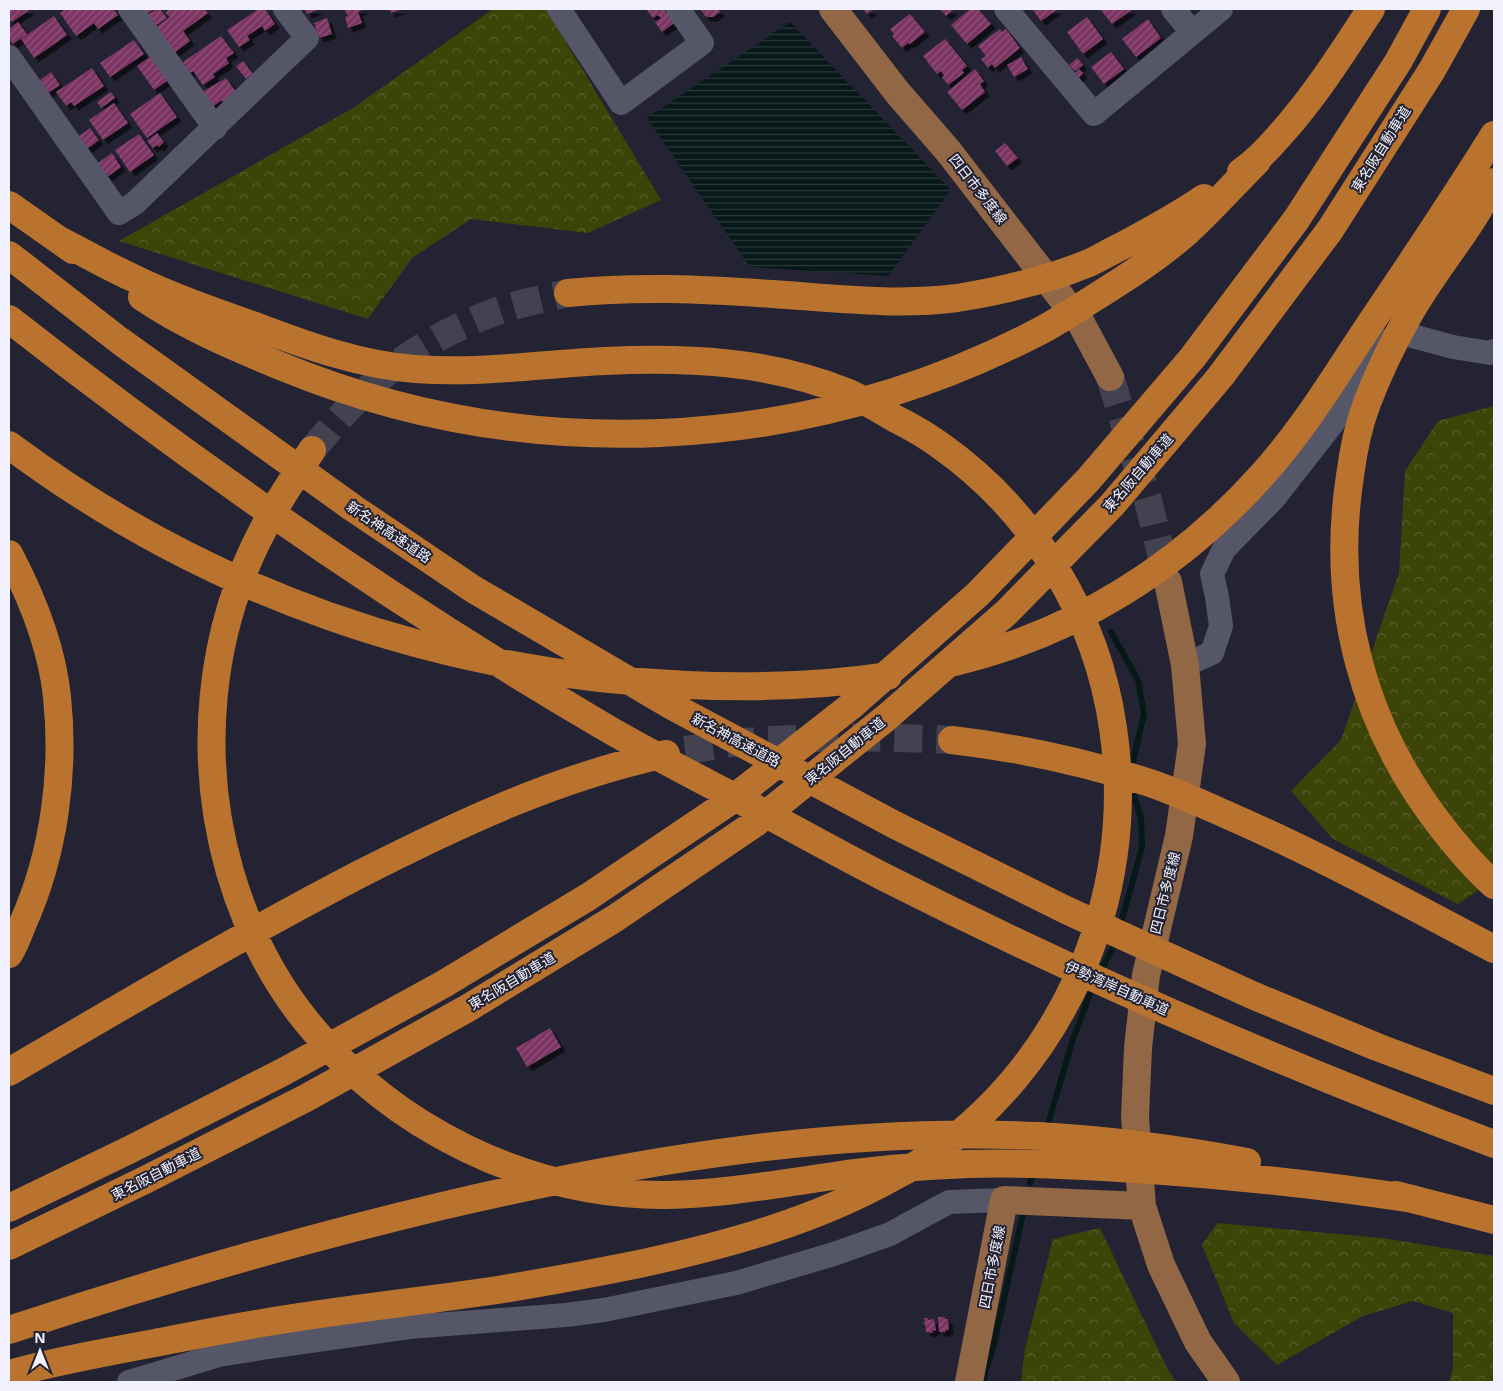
<svg xmlns="http://www.w3.org/2000/svg" width="1503" height="1391" font-family="'Noto Sans','Noto Sans JP',sans-serif">
  <defs>
    <pattern id="forest-crowns" width="20" height="18" patternUnits="userSpaceOnUse" patternTransform="scale(1.25)"><rect width="20" height="18" fill="#3d4408"/><path d="M2 6a3 3 0 1 1 6 0M12 15a3 3 0 1 1 6 0" fill="none" stroke="#5a5f2d"/></pattern>
    <pattern id="water-rules" width="6" height="5" patternUnits="userSpaceOnUse" patternTransform="scale(1.25)"><rect width="6" height="5" fill="#071818"/><path d="M0 2.5h6" fill="none" stroke="#2c3a3b"/></pattern>
    <pattern id="building-hatch" width="6" height="6" patternUnits="userSpaceOnUse" patternTransform="scale(1.25)"><rect width="6" height="6" fill="#7c3563"/><path d="M-1 1l2-2M0 6l6-6M5 7l2-2" fill="none" stroke="#8f537a"/></pattern>
    <filter id="shadow"><feDropShadow dx="4.5" dy="4.5" stdDeviation="0" flood-color="#0009"/></filter>
  </defs>
  <rect width="100%" height="100%" fill="#232333"/>
  <path fill="url(#forest-crowns)" d="M493 9H546L661 200 588 233 471 219 412 258 368 319 119 241 353 108Z
    M1494 406V879L1458 904 1333 839 1291 791 1341 740 1399 573 1405 471 1438 421Z
    M1217 1223 1382 1238 1494 1256V1382H1449L1453 1368V1313L1413 1301 1363 1316 1277 1365 1234 1323 1202 1245Z
    M1100 1228 1167 1368 1176 1382H1021L1025 1349 1053 1239Z"/>
  <path fill="url(#water-rules)" d="M790 22 951 190 888 276 750 267 647 118Z"/>
  <g fill="none" stroke-linecap="round" stroke-linejoin="round">
    <path stroke="#071818" stroke-width="6" d="M1111 632 1138 680 1144 714 1131 770
      M1120 927 1142 847 1141 818 1130 784
      M1100 973 1117 939
      M1046 1131 1073 1039 1093 986
      M1030 1183 1034 1172
      M984 1382 985 1371 992 1352 1024 1209"/>
  </g>
  <path fill="url(#building-hatch)" filter="url(#shadow)" d="M9 9H31L12 22 9 20Z
    M66 9H113L118 15 98 29 94 23 76 36 60 13Z
    M143 9H155L147 14Z
    M157 9H160L167 18 155 26 148 15Z
    M168 9H204L208 13 183 31 190 41 174 53 156 27 170 17 165 13 169 10Z
    M259 9H265L275 24 265 31 262 26 247 36 250 40 239 47 227 30Z
    M305 9H320L307 14Z
    M344 9H365L353 14 358 12 362 23 348 28 345 17 348 16Z
    M389 9H403L391 13Z
    M646 9H664L674 23 662 32 655 22 661 18 658 15 653 18Z
    M700 9H718L720 12 713 17H706Z
    M863 9H874L867 14Z
    M940 9H954L946 16Z
    M970 9H978L991 24 967 44 951 25Z
    M1032 9H1058L1041 21Z
    M1100 9H1133L1112 24Z
    M910 14 925 32 910 44 908 43 902 48 892 36 894 34 890 29Z
    M54 16 67 35 34 58 21 39Z
    M1087 17 1103 39 1083 54 1067 32Z
    M327 18 332 34 319 38 314 23Z
    M1148 19 1161 38 1136 57 1122 39Z
    M18 22 27 34 13 44 9 38V29Z
    M1000 29 1002 32 1006 29 1020 48 995 68 992 64 988 68 981 59 986 56 978 46Z
    M221 36 234 53 226 58 229 63 213 74 215 77 203 85 193 71 190 73 183 62Z
    M945 39 967 66 962 70 964 73 948 85 942 77 944 76 941 71 937 74 923 56Z
    M134 40 144 54 110 77 100 63Z
    M1111 52 1124 69 1104 84 1091 67Z
    M151 56 168 80 154 90 137 66Z
    M1021 57 1028 69 1014 77 1007 65Z
    M1077 58 1083 65 1075 71 1069 65Z
    M243 61 253 74 246 79 236 66Z
    M92 68 104 86 74 106 71 102 66 106 56 92Z
    M975 69 984 81 980 84 985 92 962 110 947 92Z
    M1079 69 1083 73 1078 78 1074 74Z
    M51 72 60 85 48 93 39 81Z
    M226 78 236 92 223 102 222 100 212 107 202 92Z
    M111 92 115 98 101 108 97 102Z
    M160 93 177 117 147 138 130 114Z
    M114 103 128 123 103 140 89 120Z
    M90 128 99 140 87 149 78 137Z
    M157 133 164 142 159 147 157 145 153 148 147 141Z
    M139 134 154 155 130 172 115 150Z
    M1005 143 1018 158 1007 166 995 151Z
    M112 153 121 167 107 177 98 163Z
    M550 1028 561 1047 527 1067 516 1048Z
    M938 1317H945V1319H948L949 1330H946V1332H939Z
    M924 1318H928V1320L934 1319 936 1330 932 1331 933 1333 926 1332 925 1324H924L923 1322H925Z"/>
  <g fill="none" stroke-linecap="round" stroke-linejoin="round">
    <path stroke="#424251" stroke-width="28" stroke-dasharray="28 14" stroke-linecap="butt" d="M1110 377 1148 500 1168 582"/>
    <path stroke="#424251" stroke-width="28" stroke-dasharray="28 14" stroke-linecap="butt" d="M312 450C329 430 346 409 366 391 397 360 437 336 477 319 506 306 537 300 568 293
      M685 750C709 747 733 742 757 741 822 736 887 737 952 740"/>
    <path stroke="#565669" stroke-width="24" d="M130 9 215 128
      M559 9 621 103 702 43 678 9
      M1006 9 1094 114 1221 9
      M1173 9 1192 32
      M9 57 119 213 135 203 307 38 285 9
      M1185 665 1212 653 1221 626 1217 597 1212 574 1224 549 1274 498 1335 420 1376 345 1405 334 1453 347 1490 353 1494 351
      M129 1382 219 1355 262 1348 409 1327 566 1315 604 1310 736 1283 834 1254 890 1234 949 1202 1004 1200"/>
    <path stroke="#926746" stroke-width="28" d="M833 9 897 92 949 152 1081 323 1110 377
      M1168 582 1185 665 1192 744 1179 836 1146 975 1138 1048 1135 1117 1142 1206 1161 1265 1198 1342 1226 1382
      M969 1382 1004 1200 1142 1206"/>
    <path stroke="#ba732f" stroke-width="28" d="M1241 172C1257 161 1268 149 1280 135 1315 96 1343 52 1371 9
      M1494 182C1486 196 1479 210 1470 223 1449 255 1425 285 1407 318 1392 345 1378 374 1367 403 1358 427 1353 452 1350 476 1330 605 1363 728 1444 830 1459 849 1476 869 1494 885
      M9 205 73 250
      M9 255 120 341 353 508 473 589 672 706 895 825 1066 910 1252 995 1377 1047 1494 1091
      M568 293C637 286 703 289 772 294 833 298 896 306 957 298 1001 291 1047 280 1089 263 1100 258 1111 251 1122 246 1150 231 1178 216 1204 198
      M142 297C183 325 232 346 278 365 524 467 799 455 1036 333 1056 323 1075 310 1094 298 1126 278 1159 257 1188 231 1212 209 1234 184 1257 161
      M9 319C198 467 395 604 603 726 654 756 708 783 761 811 801 833 841 855 882 876 1081 977 1286 1066 1494 1144
      M9 445C207 593 440 674 687 685 754 688 821 686 888 676
      M312 450C296 475 279 499 265 526 208 631 197 758 230 872 246 926 272 979 307 1022 392 1129 530 1196 666 1195 722 1194 778 1184 834 1176 878 1169 923 1166 968 1164 1033 1162 1099 1166 1164 1171 1247 1177 1330 1186 1413 1199
      M9 554C32 598 52 647 57 697 65 772 54 854 23 923 19 933 15 945 9 954
      M954 662C1074 634 1181 566 1263 474 1304 429 1336 375 1370 324 1412 262 1454 199 1494 135
      M952 740C1021 748 1084 762 1150 783 1179 793 1207 806 1234 818 1323 857 1408 904 1494 949
      M9 1072C124 1005 239 937 358 875 456 825 557 777 666 754
      M1396 1195 1494 1220
      M9 1208 129 1150 283 1072 442 985 588 897 726 804 851 706 978 594 1088 480 1193 357 1296 220 1398 62 1427 9
      M9 1246 147 1179 306 1098 468 1008 614 919 754 824 887 717 1007 612 1112 505 1220 377 1330 230 1432 70 1466 9
      M9 1330C151 1283 296 1241 442 1206 638 1160 837 1127 1039 1136 1109 1140 1178 1149 1247 1162
      M9 1374C57 1361 106 1352 155 1343 191 1336 226 1329 262 1323 338 1310 415 1302 491 1291 541 1283 590 1274 639 1264 727 1245 815 1221 895 1176 907 1170 919 1164 930 1156 994 1112 1044 1051 1077 980 1113 902 1126 814 1113 728 1097 616 1034 512 941 446 926 435 910 426 894 418 879 409 863 399 846 392 770 361 687 357 605 361 542 364 479 374 415 369 361 365 308 346 258 327 215 312 172 297 131 277 107 266 83 252 59 240"/>
  </g>
  <g text-anchor="middle" stroke-width="4" stroke-linejoin="round" paint-order="stroke">
    <g font-size="14" fill="#f2f2fe" stroke="#232333">
      <text transform="translate(1381 149) rotate(-58)" y="5">東名阪自動車道</text>
      <text transform="translate(978 189) rotate(52)" y="5">四日市多度線</text>
      <text transform="translate(1138 473) rotate(-49)" y="5">東名阪自動車道</text>
      <text transform="translate(389 532) rotate(34)" y="5">新名神高速道路</text>
      <text transform="translate(736 740) rotate(28)" y="5">新名神高速道路</text>
      <text transform="translate(845 751) rotate(-39)" y="5">東名阪自動車道</text>
      <text transform="translate(1165 893) rotate(-76)" y="5">四日市多度線</text>
      <text transform="translate(512 981) rotate(-31)" y="5">東名阪自動車道</text>
      <text transform="translate(1117 988) rotate(24)" y="5">伊勢湾岸自動車道</text>
      <text transform="translate(156 1174) rotate(-27)" y="5">東名阪自動車道</text>
      <text transform="translate(992 1267) rotate(-79)" y="5">四日市多度線</text>
    </g>
  </g>
  <rect width="1503" height="1391" fill="none" stroke="#f2f2fe" stroke-width="20"/>
  <g transform="translate(40 1351)" stroke="#232333" stroke-width="4" paint-order="stroke">
  <path d="M0-4L9 19L0 12L-9 19Z" fill="#f2f2fe"/>
  <text y="-8" font-size="14" font-weight="bold" text-anchor="middle" fill="#f2f2fe">N</text>
  </g>
</svg>
